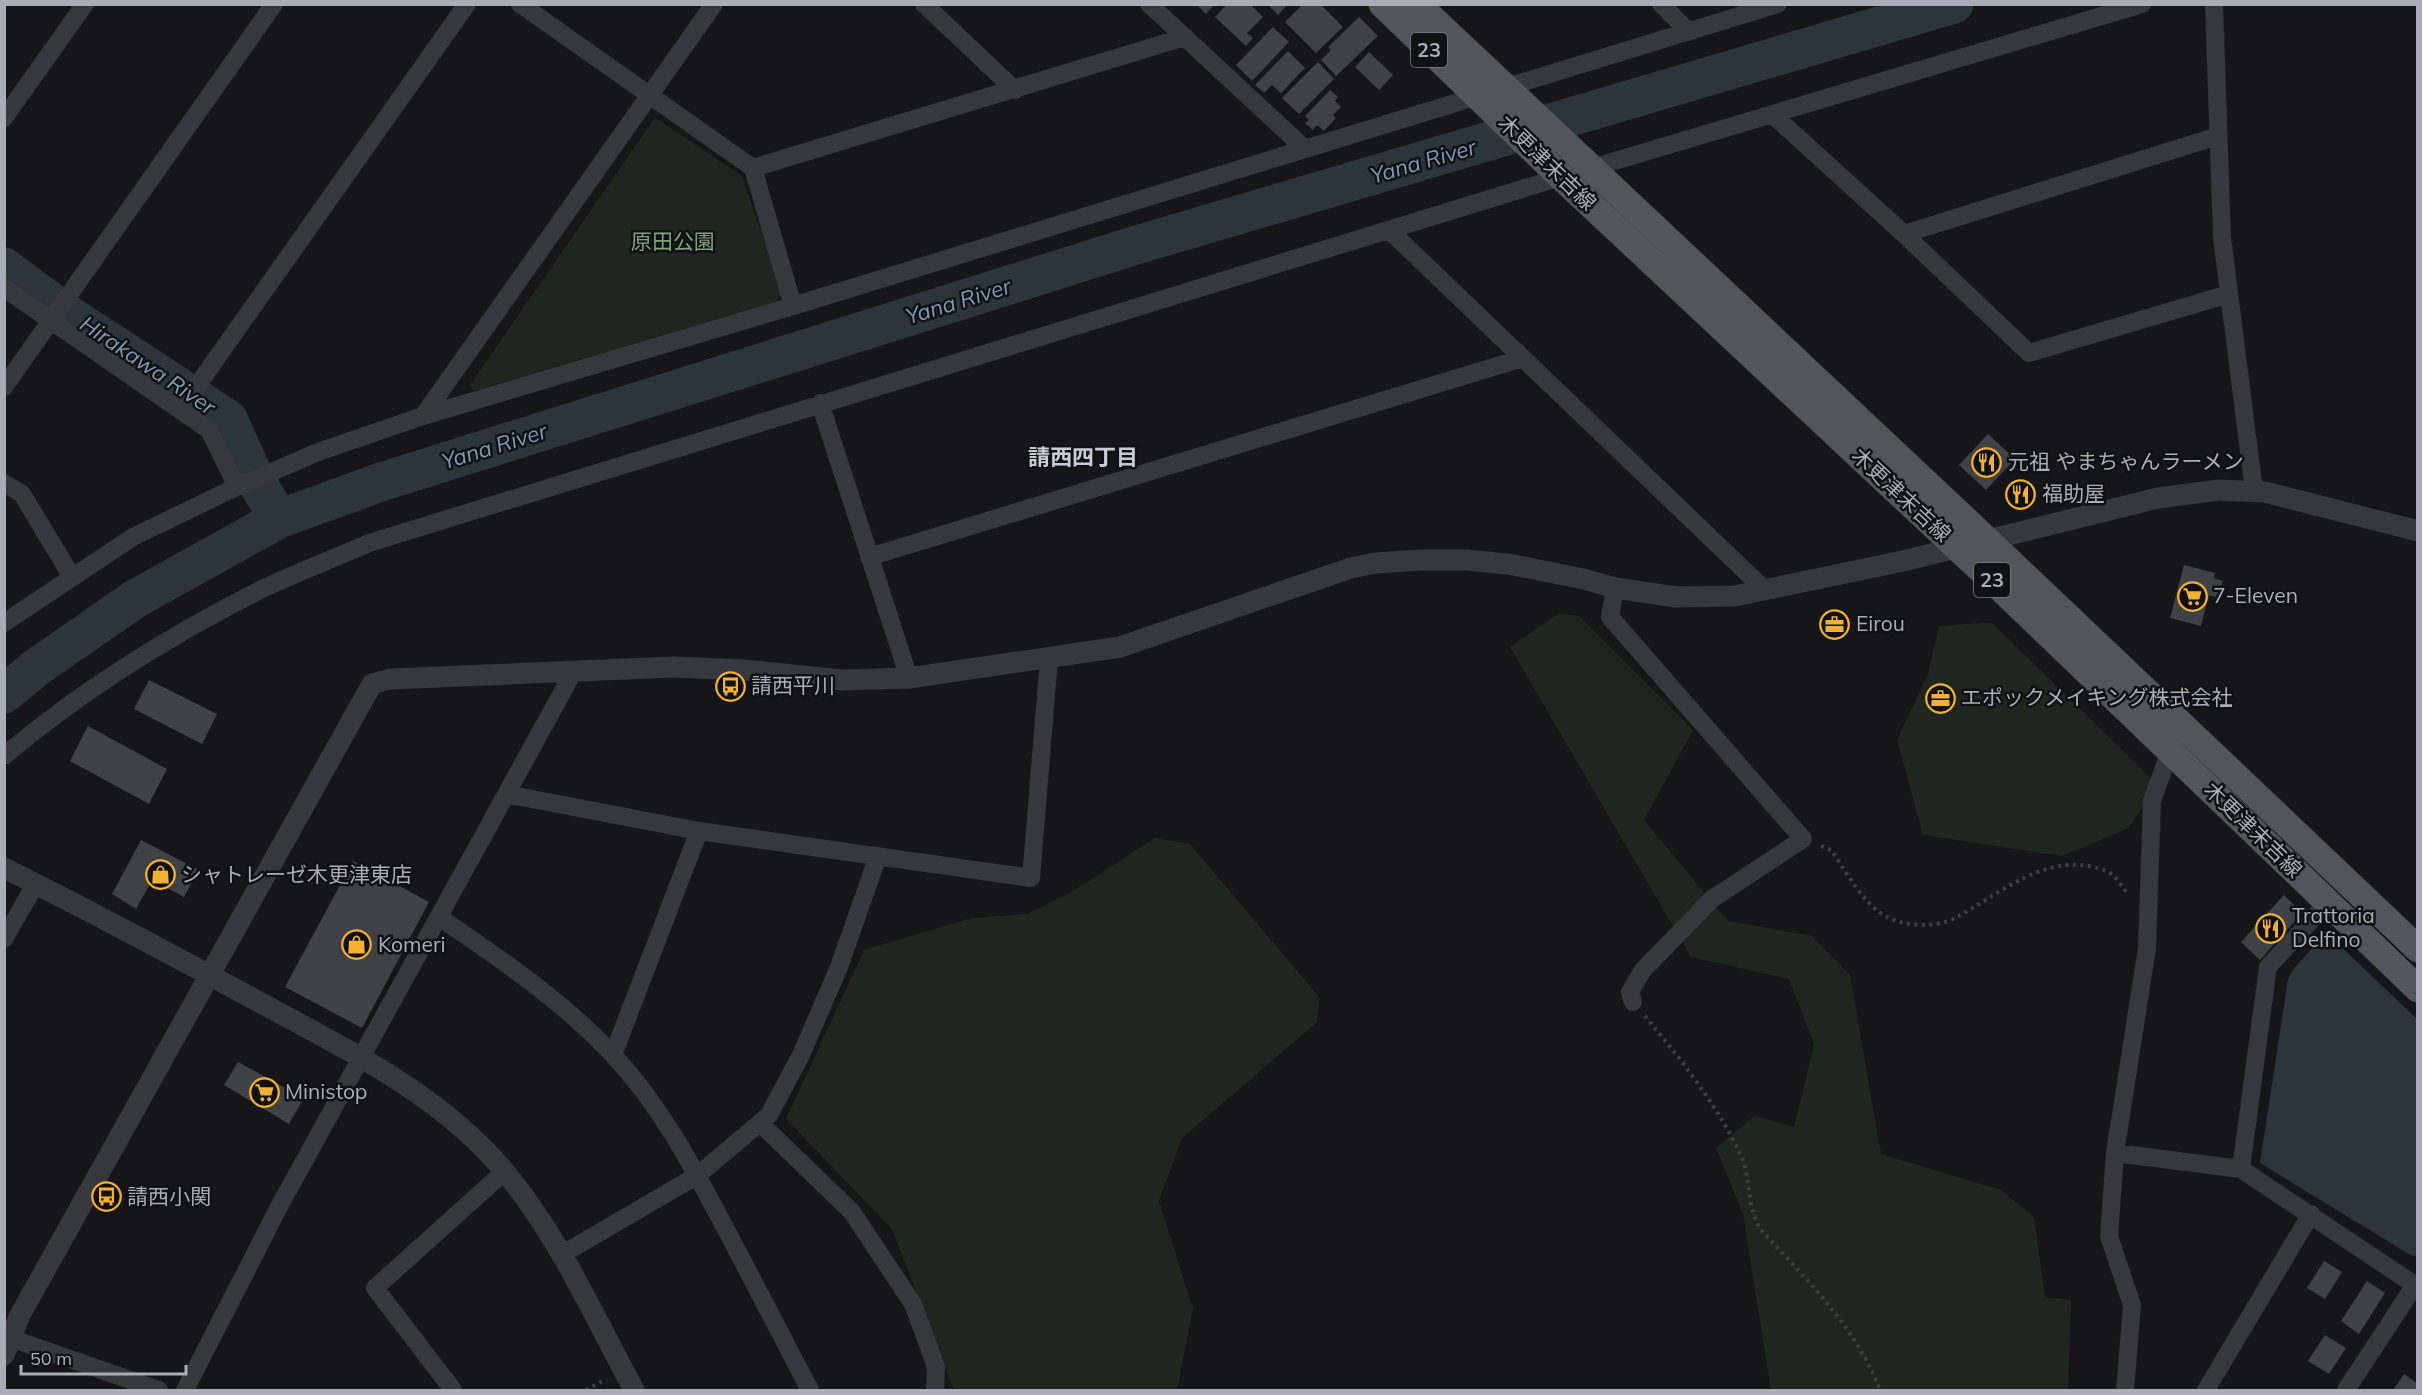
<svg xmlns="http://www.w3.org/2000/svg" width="2422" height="1395" font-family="Mulish,'Noto Sans JP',sans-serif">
  <rect width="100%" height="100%" fill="#161618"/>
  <path fill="#1e261f" d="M654 119 659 120 742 176 783 294 775 302 473 391 470 385Z
    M1559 613 1579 616 1693 730 1644 820 1728 921 1812 936 1850 975 1881 1154 2001 1190 2034 1217 2045 1297 2071 1300 2068 1390H1771L1743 1214 1716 1148 1755 1116 1794 1127 1814 1044 1789 979 1691 957 1510 647Z
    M1980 623H1992L2157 784 2129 828 2062 856 1923 835 1897 740 1928 674 1939 626Z
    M1155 838 1190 844 1320 998 1317 1022 1182 1138 1159 1201 1193 1309 1177 1390H954L892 1229 786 1119 864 950 972 918 1027 914 1070 893Z"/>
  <path fill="#2c353c" d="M2324 934 2337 943 2417 1019V1256H2412L2260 1163 2288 979 2292 971Z"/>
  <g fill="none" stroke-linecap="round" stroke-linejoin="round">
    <path stroke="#2c353c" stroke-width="39" d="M4 267 69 315 228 419 254 477 279 519
      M4 694 37 667 135 599 279 519 381 482 1143 243 1954 4"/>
  </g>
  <path fill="#404145" d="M1196 4H1215L1206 14Z
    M1227 4H1250L1263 17 1247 33 1253 38 1246 46 1215 17Z
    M1267 4H1288L1278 15Z
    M1303 4H1320L1343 27 1316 53 1285 22Z
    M1359 17 1378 36 1336 76 1321 60 1331 50 1328 47Z
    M1273 27 1289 42 1252 81 1236 65Z
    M1288 51 1305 68 1281 93 1272 85 1264 93 1255 85Z
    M1369 52 1393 75 1379 90 1355 67Z
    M1318 62 1334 79 1299 114 1282 98Z
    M1330 90 1338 97 1335 101 1341 107 1333 115 1336 118 1324 131 1317 125 1313 130 1305 123 1309 120 1305 116Z
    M1988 434 2015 459 1986 490 1959 465Z
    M2184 565 2215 573 2214 578 2223 581 2218 598 2209 595 2201 626 2170 618Z
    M149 680 217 714 202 744 134 709Z
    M88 726 167 769 149 804 70 761Z
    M141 840 199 870 184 897 152 880 136 909 112 894Z
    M353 861 429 902 362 1028 285 987Z
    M2284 895 2302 913 2260 960 2241 942Z
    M238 1062 304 1098 289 1124 224 1085Z
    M2324 1261 2342 1272 2325 1299 2307 1288Z
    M2367 1281 2385 1293 2359 1334 2341 1321Z
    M2325 1335 2346 1348 2329 1374 2308 1361Z
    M2404 1374 2418 1384V1390H2393Z"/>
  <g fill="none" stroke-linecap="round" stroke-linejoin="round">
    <path stroke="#3d3f44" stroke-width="4" stroke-dasharray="3 4.5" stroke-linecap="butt" d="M1821 846 1831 850C1846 871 1860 899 1882 914 1901 927 1936 929 1957 917 1994 897 2036 861 2081 865 2091 866 2102 868 2111 874 2118 879 2123 889 2129 895
      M1645 1016C1679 1057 1719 1107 1741 1156 1752 1180 1746 1207 1761 1230 1806 1279 1856 1327 1880 1390
      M586 1390 606 1379"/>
    <path stroke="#37383d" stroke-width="18" d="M520 4 753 168 793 306
      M924 4 1015 90
      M1149 4 1304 148
      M1661 4 1689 32
      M2214 4 2222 237 2254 491
      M1773 115 1904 234 2029 353 2229 294
      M4 118 85 4
      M753 168 1185 37
      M1389 230 1766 591
      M1904 234 2218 136
      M4 288 209 430 237 487
      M4 387 274 4
      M820 403 909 678
      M180 410 467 4
      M423 416 714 4
      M4 483 22 494 72 577
      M869 557 1523 358
      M1615 588 1610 617 1803 839 1712 899 1643 970 1630 992 1633 1002
      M4 623 133 537 230 490 318 452 423 416 793 306 1778 4
      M4 756C82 690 169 636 260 590 295 573 333 559 369 543L1561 177 2142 4
      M506 794 699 831 1031 878 1049 659
      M2328 902 2268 967 2241 1169 2415 1285 2346 1390
      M439 917C500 959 562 1000 613 1055 663 1108 696 1173 730 1237 757 1288 783 1339 810 1390
      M4 939 36 883
      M613 1055 699 831
      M760 1123 852 1212 913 1304 936 1367 935 1390
      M2115 1153 2241 1169
      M561 1255 698 1175 769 1115 801 1055 839 967 878 856
      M4 1336 159 1390
      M185 1390 280 1205 574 671
      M453 1390 375 1288 504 1172
      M2125 1390 2132 1305 2109 1236 2115 1153 2147 948 2152 801 2170 751
      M2206 1390 2311 1214"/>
    <path stroke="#37383d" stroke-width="21" d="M4 868C91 911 176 957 261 1003 349 1051 440 1094 505 1172 559 1237 594 1316 634 1390
      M4 1355 20 1315 372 684 390 679 673 667 744 670 841 680 909 678 1120 647 1351 568 1375 563 1421 560H1466L1508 564 1584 579 1615 588 1676 597 1735 596 1903 561 2158 498 2219 490 2265 492 2418 531"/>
    <path stroke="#53555c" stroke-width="27" d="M1382 4 1561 177 1996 584 2418 989
      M1417 4 1987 540 2418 949"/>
  </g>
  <defs>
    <symbol id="restaurant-ring" viewBox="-11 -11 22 22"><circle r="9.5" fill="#111113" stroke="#f2b134" stroke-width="1.5"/><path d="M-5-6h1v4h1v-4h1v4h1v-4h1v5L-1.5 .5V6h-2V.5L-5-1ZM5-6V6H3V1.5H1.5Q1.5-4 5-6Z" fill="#f2b134"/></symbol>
    <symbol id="supermarket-ring" viewBox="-11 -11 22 22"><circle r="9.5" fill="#111113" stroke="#f2b134" stroke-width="1.5"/><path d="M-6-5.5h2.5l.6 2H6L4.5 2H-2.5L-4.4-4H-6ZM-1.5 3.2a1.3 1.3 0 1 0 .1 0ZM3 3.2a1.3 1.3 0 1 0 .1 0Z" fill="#f2b134"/></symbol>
    <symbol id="office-ring" viewBox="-11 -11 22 22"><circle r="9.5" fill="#111113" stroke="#f2b134" stroke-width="1.5"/><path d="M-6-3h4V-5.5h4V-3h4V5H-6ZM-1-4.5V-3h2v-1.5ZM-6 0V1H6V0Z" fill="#f2b134"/></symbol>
    <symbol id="bus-ring" viewBox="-11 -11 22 22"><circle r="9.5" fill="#111113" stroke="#f2b134" stroke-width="1.5"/><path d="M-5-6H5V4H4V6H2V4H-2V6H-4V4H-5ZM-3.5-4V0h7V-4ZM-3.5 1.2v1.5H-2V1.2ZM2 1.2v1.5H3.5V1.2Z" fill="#f2b134"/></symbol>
    <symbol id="shop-ring" viewBox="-11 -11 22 22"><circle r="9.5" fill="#111113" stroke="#f2b134" stroke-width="1.5"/><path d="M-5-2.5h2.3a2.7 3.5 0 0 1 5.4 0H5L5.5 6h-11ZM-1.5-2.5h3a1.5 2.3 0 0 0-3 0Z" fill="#f2b134"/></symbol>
  </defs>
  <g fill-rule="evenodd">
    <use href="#restaurant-ring" x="1970" y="446" width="33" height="33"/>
    <use href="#restaurant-ring" x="2004" y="478" width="33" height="33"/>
    <use href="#supermarket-ring" x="2176" y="580" width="33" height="33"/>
    <use href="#office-ring" x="1818" y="608" width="33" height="33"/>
    <use href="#bus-ring" x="714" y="670" width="33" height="33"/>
    <use href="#office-ring" x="1924" y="682" width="33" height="33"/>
    <use href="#shop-ring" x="144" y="858" width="33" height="33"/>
    <use href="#restaurant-ring" x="2254" y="912" width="33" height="33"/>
    <use href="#shop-ring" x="340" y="928" width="33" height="33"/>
    <use href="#supermarket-ring" x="248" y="1076" width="33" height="33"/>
    <use href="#bus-ring" x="90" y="1180" width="33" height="33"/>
  </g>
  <g text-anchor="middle" stroke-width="5" stroke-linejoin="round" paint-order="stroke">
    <g fill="#111113" stroke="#7b7e86" stroke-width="1.5">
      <rect x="1411" y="33" width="36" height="34" rx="4.5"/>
      <rect x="1974" y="563" width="36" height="34" rx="4.5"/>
    </g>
    <g font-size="20" font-weight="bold" fill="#a8adb8">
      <text x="1429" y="57">23</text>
      <text x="1992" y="587">23</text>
    </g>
    <g font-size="21" fill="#a8adb8" stroke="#111113">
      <text transform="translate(1547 163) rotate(44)" y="7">木更津末吉線</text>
      <text transform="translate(1901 495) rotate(43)" y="7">木更津末吉線</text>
      <text transform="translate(2253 830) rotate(44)" y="7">木更津末吉線</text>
    </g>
    <g font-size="21" fill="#7fa381" stroke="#111113">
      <text x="673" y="249">原田公園</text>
    </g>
    <g font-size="21" fill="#a8adb8" stroke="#111113" text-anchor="start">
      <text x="2008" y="469">元祖 やまちゃんラーメン</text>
      <text x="2042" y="501">福助屋</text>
      <text x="2213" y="603">7-Eleven</text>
      <text x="1856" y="631">Eirou</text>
      <text x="751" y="693">請西平川</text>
      <text x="1961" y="705">エポックメイキング株式会社</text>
      <text x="181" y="882">シャトレーゼ木更津東店</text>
      <text x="2292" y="923">Trattoria<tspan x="2292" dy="24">Delfino</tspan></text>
      <text x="378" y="952">Komeri</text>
      <text x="285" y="1099">Ministop</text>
      <text x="127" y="1204">請西小関</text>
    </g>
    <g font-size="22" font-style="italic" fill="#7f9bb3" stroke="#111113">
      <text transform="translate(1423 161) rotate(-16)" y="8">Yana River</text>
      <text transform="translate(958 301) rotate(-17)" y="8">Yana River</text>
      <text transform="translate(148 365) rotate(34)" y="8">Hirakawa River</text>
      <text transform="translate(494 446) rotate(-17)" y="8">Yana River</text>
    </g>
    <g font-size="22" font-weight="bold" fill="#c9ccd4" stroke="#111113">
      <text x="1083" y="465">請西四丁目</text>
    </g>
  </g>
  <rect width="2422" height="1395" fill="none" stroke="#a8adb8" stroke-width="12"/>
  <path d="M21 1365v9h165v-9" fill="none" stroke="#a8adb8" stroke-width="3"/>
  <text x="30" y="1365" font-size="18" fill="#a8adb8" stroke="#111113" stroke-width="4.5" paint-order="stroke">50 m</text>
</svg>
